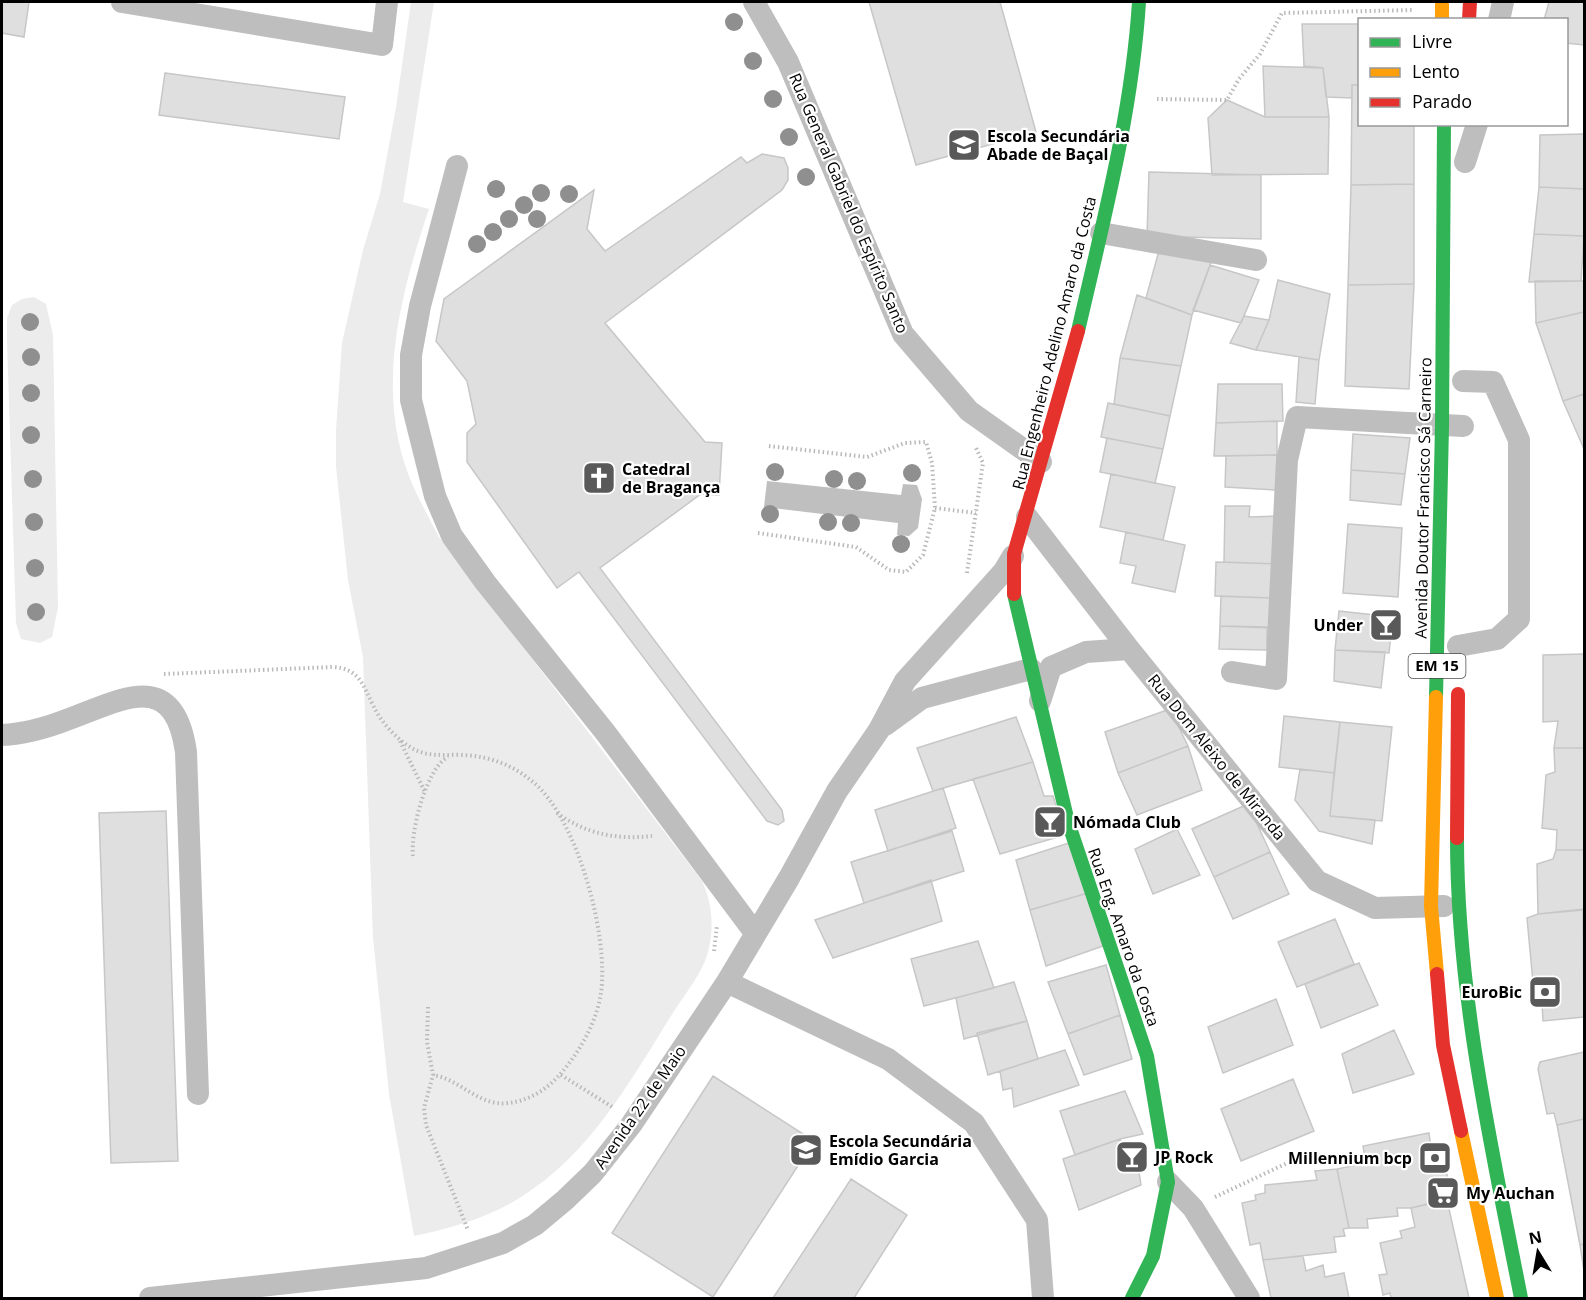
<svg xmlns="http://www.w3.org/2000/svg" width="1586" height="1300" font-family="'Open Sans',sans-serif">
  <rect width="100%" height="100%" fill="#fff"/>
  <path fill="#ececec" d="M411 2H434L403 202 429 209C402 290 378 376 404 462 412 488 426 512 439 537L702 881C712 902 714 926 709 948 704 972 684 995 671 1016 629 1083 590 1154 521 1197 488 1218 452 1228 414 1236L389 1094 373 938 363 657 348 580 336 467V430L342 343 363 250 380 194 396 107Z
    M34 297 46 304 53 335 58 607 52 637 40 643 21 639 16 623 7 340V318L12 305 22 299Z"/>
  <path fill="#bfbfbf" d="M767 481 901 495 903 484 917 485 922 499 918 528 909 536 897 535 898 523 764 507Z"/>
  <path fill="#dfdfdf" stroke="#c7c7c7" stroke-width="1.5" d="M2 2H29L24 37 2 33Z
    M869 2H1000L1036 132 916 165Z
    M1549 2H1584V45L1566 43V20H1544Z
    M1302 24H1360V85H1352V98L1326 97 1323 68 1304 66Z
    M1263 66 1323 68 1329 117H1265Z
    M165 73 345 97 339 139 159 115Z
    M1352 85H1360V124H1414V184L1351 185Z
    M1227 100 1265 117H1329L1328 174 1212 175 1208 118Z
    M1584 134V189L1539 187 1540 135Z
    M762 154 784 158 788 168V180L782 190 605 323 705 442 722 443 719 495 701 494 600 568 782 810 784 821 778 825 767 821 579 572 557 588 467 462V433L476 424 467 381 436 341 444 299 594 190 587 229 605 251 741 157 747 163Z
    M1149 172 1261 175V239L1147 236Z
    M1414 184V284L1348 285 1351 185Z
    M1539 187 1584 189V236L1534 234Z
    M1534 234 1584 236 1581 281 1529 282Z
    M1160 247 1212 260 1192 315 1146 298Z
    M1210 265 1259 280 1241 323 1193 310Z
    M1278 280 1330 294 1319 360 1256 350 1269 320Z
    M1535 281H1584V312L1536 323Z
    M1414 284 1409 389 1345 386 1348 285Z
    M1137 295 1192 315 1181 366 1120 358Z
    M1584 312V394L1563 401 1536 323Z
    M1244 316 1269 320 1256 350 1230 343Z
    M1299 357 1319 360 1315 404 1296 402Z
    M1120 358 1181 366 1170 416 1114 404Z
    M1218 384H1282L1283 421 1216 423Z
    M1584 394V449L1563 401Z
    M1108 403 1170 416 1163 449 1101 437Z
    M1277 421V455L1214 456 1216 423Z
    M1353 434 1410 438 1405 474 1351 470Z
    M1107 438 1163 449 1155 483 1100 472Z
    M1277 455 1276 490 1225 487 1226 456Z
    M1351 470 1405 474 1401 505 1350 500Z
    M1111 474 1175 487 1163 540 1100 527Z
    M1225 506H1250L1249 517 1277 516 1276 564 1224 562Z
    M1348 524 1402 528 1398 597 1343 593Z
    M1126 532 1185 545 1175 592 1132 583 1136 566 1120 563Z
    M1216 562 1276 564 1275 598 1215 596Z
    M1221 596 1275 598V628L1220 626Z
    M1339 611 1393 617 1389 653 1335 650Z
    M1220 626 1267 627V650L1219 649Z
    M1335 650 1385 652 1381 688 1334 681Z
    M1584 654V748H1554L1558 721 1543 722V655Z
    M1170 709 1188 746 1118 773 1105 732Z
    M1284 716 1340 722 1334 773 1279 767Z
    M1016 717 1033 762 933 791 917 748Z
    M1340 722 1392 727 1382 821 1330 816Z
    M1188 746 1202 790 1137 815 1118 773Z
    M1554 748H1584V850H1556L1557 830 1542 828 1546 775 1555 772Z
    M1033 762 1044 796H1053L1065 835 1000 854 973 779Z
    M1300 769 1334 773 1330 816 1375 820 1372 844 1319 831 1295 800Z
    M943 788 956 828 888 851 875 810Z
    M1248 804 1270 852 1214 877 1192 829Z
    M166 811 178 1161 111 1163 99 813Z
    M1177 829 1200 875 1153 894 1135 849Z
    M952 831 964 871 864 903 851 862Z
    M1072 842 1088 893 1030 910 1016 860Z
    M1556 850H1584V909L1538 914 1537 864 1553 859Z
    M1270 852 1289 894 1233 919 1214 877Z
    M931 880 942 921 833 958 815 920Z
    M1088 893 1103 946 1046 966 1030 910Z
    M1583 910 1584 1017 1543 1021 1542 1004H1535L1527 918 1538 914Z
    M1335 919 1354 964 1297 987 1278 942Z
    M978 941 994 988 924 1006 911 959Z
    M1359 963 1378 1005 1321 1028 1305 984Z
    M1106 965 1120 1015 1068 1034 1048 982Z
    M1014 982 1027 1021 964 1039 956 998Z
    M1276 999 1293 1045 1223 1073 1208 1027Z
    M1120 1015 1132 1059 1084 1075 1068 1034Z
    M1027 1021 1038 1059 988 1075 977 1033Z
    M1394 1030 1414 1074 1353 1093 1342 1054Z
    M1065 1050 1079 1085 1014 1107 1012 1088 1003 1090 1000 1071Z
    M1584 1052V1119L1557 1125 1554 1113 1547 1114 1538 1069 1540 1062Z
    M713 1076 814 1141 713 1297 612 1233Z
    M1293 1079 1314 1131 1241 1161 1221 1109Z
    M1125 1091 1143 1134 1120 1139 1075 1155 1060 1111Z
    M1584 1119V1244L1580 1245 1557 1125Z
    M1429 1133 1431 1148 1441 1147 1452 1198 1411 1208H1397L1398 1216 1367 1219 1368 1228H1349L1337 1169 1366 1163 1363 1146Z
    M1120 1139 1125 1155 1136 1152 1141 1185 1079 1210 1063 1159Z
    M1337 1169 1349 1228 1343 1229 1345 1236 1334 1237 1336 1252 1263 1260 1260 1243 1250 1245 1242 1203 1256 1200 1255 1195 1265 1193V1185L1317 1180 1315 1171Z
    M851 1179 907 1215 854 1298H773Z
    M1447 1200 1469 1298H1391L1390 1293 1383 1295 1379 1275 1387 1274 1380 1243 1402 1238 1400 1231 1415 1227 1411 1208Z
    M1584 1244V1271L1580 1245Z
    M1303 1256 1306 1271 1323 1265 1325 1277 1344 1273 1349 1298H1271L1263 1260Z"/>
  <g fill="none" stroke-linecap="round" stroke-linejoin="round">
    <path stroke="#b9b9b9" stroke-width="4" stroke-dasharray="1.5 3" stroke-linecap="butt" d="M1157 99 1227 100 1239 79 1260 54 1282 13 1413 10
      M935 508 976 513
      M758 533 856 547 889 570 906 572 923 555 935 508 932 463 926 442 905 443 867 457 768 446
      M967 573 983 463 976 448
      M164 674 332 667C360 668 363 686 374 707 381 722 396 738 410 747 427 758 444 754 463 755 489 756 513 765 533 782 578 819 609 937 601 993 597 1018 585 1042 570 1062 554 1084 535 1100 508 1103 479 1107 460 1079 433 1075
      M400 741 425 792
      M557 813C586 834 617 840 652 836
      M413 856C410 833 426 768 448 757
      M714 951 717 926
      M428 1007 427 1042 433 1075 424 1108 426 1125 468 1230
      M561 1075 614 1108
      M1215 1197 1298 1158"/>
    <path stroke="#bebebe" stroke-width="22" d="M122 2 382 45 387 2
      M754 2 788 62 903 334 969 411 1041 462
      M1499 20 1503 2
      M1465 162 1477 124
      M457 166 420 306 411 355V400L435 496 452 536 485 582 605 732 755 933
      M1101 233 1256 260
      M1027 517 1129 649 1317 881 1375 908 1444 906
      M1458 646 1497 639 1519 619V440L1493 382 1463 381
      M1232 672 1276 679 1287 460 1297 417 1463 426
      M1040 701 1051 667 1086 652 1129 649
      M885 725 922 698 1031 669
      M2 735C25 734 46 728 69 719 123 699 174 668 186 752L198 1094
      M727 982 888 1059 974 1123 1037 1220 1043 1298
      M1168 1182 1193 1208 1249 1298
      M150 1298 426 1268 503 1243 535 1225 565 1200 593 1173 631 1125 727 982 789 878 837 791 879 730 905 681 1004 571 1013 556"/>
    <path stroke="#30b455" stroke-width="14" d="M1078 331C1103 222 1132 113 1139 2
      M1014 594 1068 822 1147 1056 1168 1182 1153 1256 1132 1298
      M1436 697 1442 426 1444 124
      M1457 838C1457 994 1491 1145 1521 1298"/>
    <path stroke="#ff9f0a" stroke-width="14" d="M1442 2V20
      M1436 697 1431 906 1437 974
      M1461 1131 1497 1298"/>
    <path stroke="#e5322d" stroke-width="14" d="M1469 20 1470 2
      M1014 594V554L1078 331
      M1457 838 1458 694
      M1437 974 1443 1045 1461 1131"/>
  </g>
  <g fill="#8f8f8f">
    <circle cx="734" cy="22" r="9"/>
    <circle cx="753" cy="61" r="9"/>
    <circle cx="773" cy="99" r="9"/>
    <circle cx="789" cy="137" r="9"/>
    <circle cx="806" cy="177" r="9"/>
    <circle cx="496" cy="189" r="9"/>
    <circle cx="541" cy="193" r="9"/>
    <circle cx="569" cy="194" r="9"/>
    <circle cx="524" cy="205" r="9"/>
    <circle cx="509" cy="219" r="9"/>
    <circle cx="537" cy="219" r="9"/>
    <circle cx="493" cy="232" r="9"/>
    <circle cx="477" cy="244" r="9"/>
    <circle cx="30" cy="322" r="9"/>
    <circle cx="31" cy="357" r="9"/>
    <circle cx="31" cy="393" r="9"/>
    <circle cx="31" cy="435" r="9"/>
    <circle cx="775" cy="472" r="9"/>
    <circle cx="912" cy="473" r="9"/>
    <circle cx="33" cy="479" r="9"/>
    <circle cx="834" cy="479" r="9"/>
    <circle cx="857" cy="481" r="9"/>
    <circle cx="770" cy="514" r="9"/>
    <circle cx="34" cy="522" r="9"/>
    <circle cx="828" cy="522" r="9"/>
    <circle cx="851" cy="523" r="9"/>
    <circle cx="901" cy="544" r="9"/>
    <circle cx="35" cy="568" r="9"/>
    <circle cx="36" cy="612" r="9"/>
  </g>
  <defs>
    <symbol id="school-square" viewBox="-11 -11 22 22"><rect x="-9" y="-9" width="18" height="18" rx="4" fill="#595959" stroke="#fff"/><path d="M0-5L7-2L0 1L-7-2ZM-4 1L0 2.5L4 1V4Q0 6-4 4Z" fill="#fff"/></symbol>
    <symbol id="church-square" viewBox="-11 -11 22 22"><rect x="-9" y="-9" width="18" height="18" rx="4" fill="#595959" stroke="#fff"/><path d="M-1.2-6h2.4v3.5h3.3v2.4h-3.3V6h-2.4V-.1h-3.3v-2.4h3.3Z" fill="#fff"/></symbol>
    <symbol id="bar-square" viewBox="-11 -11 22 22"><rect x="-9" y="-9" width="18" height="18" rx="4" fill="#595959" stroke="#fff"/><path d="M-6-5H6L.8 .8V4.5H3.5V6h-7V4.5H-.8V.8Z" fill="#fff"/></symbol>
    <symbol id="bank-square" viewBox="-11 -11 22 22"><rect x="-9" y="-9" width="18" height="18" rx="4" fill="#595959" stroke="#fff"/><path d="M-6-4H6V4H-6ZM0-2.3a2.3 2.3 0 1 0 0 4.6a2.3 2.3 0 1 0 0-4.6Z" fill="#fff"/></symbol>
    <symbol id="supermarket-square" viewBox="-11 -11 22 22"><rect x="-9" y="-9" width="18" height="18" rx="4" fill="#595959" stroke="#fff"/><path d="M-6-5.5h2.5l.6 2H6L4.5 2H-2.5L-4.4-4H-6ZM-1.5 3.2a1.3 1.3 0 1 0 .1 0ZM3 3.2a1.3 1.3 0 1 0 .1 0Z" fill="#fff"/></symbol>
  </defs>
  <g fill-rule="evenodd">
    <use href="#school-square" x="945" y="126" width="38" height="38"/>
    <use href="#church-square" x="580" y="459" width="38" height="38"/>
    <use href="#bar-square" x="1367" y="606" width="38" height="38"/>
    <use href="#bar-square" x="1031" y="803" width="38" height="38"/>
    <use href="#bank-square" x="1526" y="973" width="38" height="38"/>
    <use href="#school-square" x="787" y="1131" width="38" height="38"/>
    <use href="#bar-square" x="1113" y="1138" width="38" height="38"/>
    <use href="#bank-square" x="1416" y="1139" width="38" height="38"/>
    <use href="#supermarket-square" x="1424" y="1174" width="38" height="38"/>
  </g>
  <g text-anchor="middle" stroke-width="4.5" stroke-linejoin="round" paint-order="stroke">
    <rect fill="#fff" stroke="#4c4c4c" stroke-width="1.5" x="1408.5" y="654" width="57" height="24" rx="4.5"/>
    <g font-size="15" font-weight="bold" fill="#000">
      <text x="1437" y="671">EM 15</text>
    </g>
    <g font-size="16" font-weight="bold" fill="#000" stroke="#fff" text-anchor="start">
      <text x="987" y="142">Escola Secundária<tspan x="987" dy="18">Abade de Baçal</tspan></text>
      <text x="622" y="475">Catedral<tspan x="622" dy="18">de Bragança</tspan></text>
      <text x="1363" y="631" text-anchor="end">Under</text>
      <text x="1073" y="828">Nómada Club</text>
      <text x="1522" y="998" text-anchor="end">EuroBic</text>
      <text x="829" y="1147">Escola Secundária<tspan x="829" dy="18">Emídio Garcia</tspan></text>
      <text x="1155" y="1163">JP Rock</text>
      <text x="1412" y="1164" text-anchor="end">Millennium bcp</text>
      <text x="1466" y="1199">My Auchan</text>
    </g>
    <g font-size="16" fill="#000" stroke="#fff">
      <text transform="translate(849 203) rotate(67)" y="6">Rua General Gabriel do Espírito Santo</text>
      <text transform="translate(1054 343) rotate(-76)" y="6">Rua Engenheiro Adelino Amaro da Costa</text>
      <text transform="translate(1423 498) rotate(-89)" y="6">Avenida Doutor Francisco Sá Carneiro</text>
      <text transform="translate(1217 757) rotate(51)" y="6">Rua Dom Aleixo de Miranda</text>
      <text transform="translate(1124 937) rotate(71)" y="6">Rua Eng. Amaro da Costa</text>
      <text transform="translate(640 1107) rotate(-55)" y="6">Avenida 22 de Maio</text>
    </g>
  </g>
  <rect width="1586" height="1300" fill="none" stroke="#000000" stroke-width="6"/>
  <rect x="1358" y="18" width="210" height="108" fill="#ffffff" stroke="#999999" stroke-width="1.5"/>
  <rect x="1370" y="38" width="30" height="9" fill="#30b455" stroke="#999999" stroke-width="1.5"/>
  <text x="1412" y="48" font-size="18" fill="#000000">Livre</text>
  <rect x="1370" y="68" width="30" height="9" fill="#ff9f0a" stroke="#999999" stroke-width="1.5"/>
  <text x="1412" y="78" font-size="18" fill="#000000">Lento</text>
  <rect x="1370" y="98" width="30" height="9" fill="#e5322d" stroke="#999999" stroke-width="1.5"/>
  <text x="1412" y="108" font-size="18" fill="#000000">Parado</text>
  <g transform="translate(1538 1252) rotate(349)" stroke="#ffffff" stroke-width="4.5" paint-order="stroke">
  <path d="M0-4.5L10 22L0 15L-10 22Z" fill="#000000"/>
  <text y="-9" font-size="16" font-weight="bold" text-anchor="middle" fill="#000000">N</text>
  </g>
</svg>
